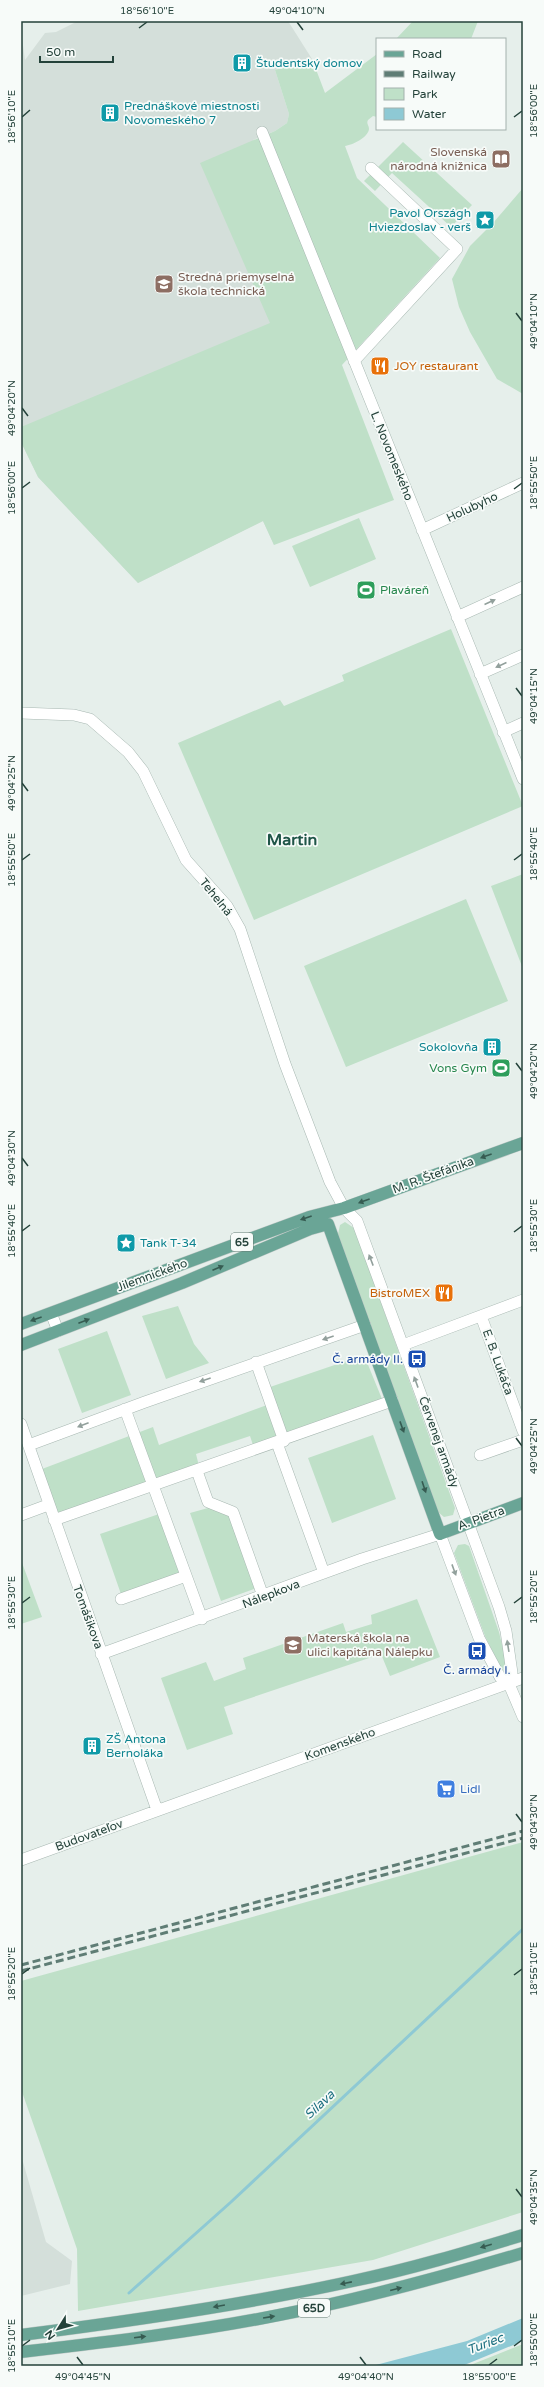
<svg xmlns="http://www.w3.org/2000/svg" width="544" height="2387" font-family="'Varela Round',sans-serif">
  <rect width="100%" height="100%" fill="#e6efeb"/>
  <path fill="#d4dfda" d="M78 21H288L312 59 275 70 289 114 287 123 275 131 253 140 335 359 274 545 263 521 138 583 38 477 21 442V31L25 60 45 33 56 32Z
    M21 2155 46 2242 72 2261 70 2284 21 2296Z"/>
  <path fill="#bfe0c8" d="M413 21H478L471 39H396Z
    M377 54V117L373 116 368 120C366 124 369 125 369 129 368 138 352 145 345 146L357 178 440 258 342 365 394 500 274 545 263 521 138 583 38 477 21 442V427L270 323 200 163 275 131 287 123 289 114 275 70 312 59 325 93Z
    M403 142 472 205 451 227 392 173 375 191 364 181Z
    M523 188V394L497 379 470 332 459 307 452 279 470 246 493 223Z
    M359 518 376 559 310 587 292 546Z
    M451 629 523 806 254 920 178 743 280 700 284 706 344 681 342 675Z
    M523 874V969L491 886Z
    M466 899 508 1001 346 1067 304 966Z
    M345 1222 354 1228 455 1508 453 1515 444 1517 438 1512 338 1234 340 1225Z
    M178 1306 194 1344 209 1363 166 1379 142 1316Z
    M107 1331 131 1395 82 1413 58 1349Z
    M364 1355 382 1399 287 1434 270 1387Z
    M267 1405 278 1438 254 1448 250 1436 196 1454 199 1466 57 1515 42 1469 153 1427 159 1445Z
    M373 1435 396 1499 332 1523 308 1458Z
    M226 1503 257 1588 221 1601 190 1513Z
    M165 1512 186 1577 122 1597 100 1534Z
    M465 1544 469 1546 499 1632 509 1674 505 1676 485 1636 454 1553 458 1545Z
    M21 1560 42 1617 21 1624Z
    M417 1599 440 1657 390 1676 381 1654 224 1707 233 1734 187 1750 161 1678 206 1662 214 1681 246 1669 243 1658 343 1623 346 1632 372 1624 371 1615Z
    M523 1842V2212L373 2260 78 2311 77 2249 21 2089V1981Z
    M523 2344V2366H468Z"/>
  <path fill="#8ec9d4" d="M523 2318V2341L462 2366H372L467 2341Z"/>
  <g fill="none" stroke-linecap="round" stroke-linejoin="round">
    <path stroke="#8ec9d4" stroke-width="3" d="M129 2293 231 2202 523 1929"/>
    <defs>
      <path id="minor" d="M262 132 523 779
        M354 361 457 249 371 168
        M422 530 523 483
        M457 617 523 587
        M480 674 523 655
        M21 713 74 715 90 719 128 752 143 771 186 860 227 906 240 929 285 1064 330 1182 344 1208 357 1221 499 1607 506 1631 512 1673 509 1684
        M503 732 523 723
        M51 1313 58 1331
        M481 1316 523 1431
        M403 1345 523 1300
        M256 1362 284 1441
        M125 1409 202 1619
        M21 1424 157 1810
        M277 1443 324 1573
        M29 1445 145 1402 365 1325
        M480 1455 523 1440
        M197 1471 208 1502 233 1512 263 1596
        M21 1515 48 1505
        M54 1520 386 1403 392 1399
        M121 1599 186 1576
        M101 1654 362 1559 440 1534 479 1638 500 1677 509 1684 523 1717
        M21 1860 523 1678"/>
      <path id="primary" d="M328 1224 440 1534 523 1503
        M21 1324 309 1217 344 1208 523 1143
        M21 1345 182 1283 310 1229 328 1224
        M21 2335C132 2321 244 2305 353 2281 411 2269 467 2252 523 2235
        M21 2352C107 2342 194 2332 279 2315 362 2299 442 2277 523 2253"/>
    </defs>
    <use href="#minor" stroke="#a8b8b2" stroke-width="12"/>
    <use href="#primary" stroke="#c2cac8" stroke-width="13"/>
    <use href="#minor" stroke="#fff" stroke-width="11"/>
    <use href="#primary" stroke="#6aa596" stroke-width="12"/>
    <path stroke="#5f7d75" stroke-width="3" stroke-dasharray="8 4" stroke-linecap="butt" d="M21 1965 523 1831
      M21 1971 523 1838"/>
  </g>
  <defs><path id="oneway-solid" d="M-6-.8H1V-3.2L6.5 0L1 3.2V.8H-6Z"/></defs>
  <g fill="#92a09c">
    <use href="#oneway-solid" transform="translate(490 602) rotate(-24)"/>
    <use href="#oneway-solid" transform="translate(501 665) rotate(156)"/>
    <use href="#oneway-solid" transform="translate(371 1260) rotate(-111)"/>
    <use href="#oneway-solid" transform="translate(328 1338) rotate(161)"/>
    <use href="#oneway-solid" transform="translate(205 1380) rotate(161)"/>
    <use href="#oneway-solid" transform="translate(416 1382) rotate(-110)"/>
    <use href="#oneway-solid" transform="translate(83 1425) rotate(159)"/>
    <use href="#oneway-solid" transform="translate(454 1570) rotate(70)"/>
    <use href="#oneway-solid" transform="translate(508 1646) rotate(-99)"/>
  </g>
  <g fill="#365b51">
    <use href="#oneway-solid" transform="translate(486 1156) rotate(160)"/>
    <use href="#oneway-solid" transform="translate(364 1201) rotate(160)"/>
    <use href="#oneway-solid" transform="translate(306 1218) rotate(161)"/>
    <use href="#oneway-solid" transform="translate(218 1268) rotate(-23)"/>
    <use href="#oneway-solid" transform="translate(36 1319) rotate(160)"/>
    <use href="#oneway-solid" transform="translate(84 1321) rotate(-21)"/>
    <use href="#oneway-solid" transform="translate(402 1427) rotate(70)"/>
    <use href="#oneway-solid" transform="translate(424 1487) rotate(71)"/>
    <use href="#oneway-solid" transform="translate(486 2246) rotate(164)"/>
    <use href="#oneway-solid" transform="translate(346 2283) rotate(169)"/>
    <use href="#oneway-solid" transform="translate(396 2289) rotate(-14)"/>
    <use href="#oneway-solid" transform="translate(219 2306) rotate(170)"/>
    <use href="#oneway-solid" transform="translate(269 2317) rotate(-9)"/>
    <use href="#oneway-solid" transform="translate(140 2337) rotate(-7)"/>
  </g>
  <path fill="none" stroke="#24423a" stroke-width="1.5" d="M297 22 303 30M139 28 147 22M22 117 30 110M514 117 522 111M516 313 522 321M22 408 28 416M22 488 30 482M514 489 522 483M516 688 522 696M22 783 28 791M22 860 30 854M514 860 522 854M516 1063 522 1071M22 1158 28 1166M22 1231 30 1225M514 1232 522 1226M516 1438 522 1446M22 1603 30 1597M514 1603 522 1597M516 1814 522 1822M22 1974 30 1968M514 1975 522 1969M516 2189 522 2197M22 2346 30 2340M514 2346 522 2340M77 2357 83 2365M360 2357 366 2365M489 2365 497 2359"/>
  <defs>
    <symbol id="building-square" viewBox="-11 -11 22 22"><rect x="-9" y="-9" width="18" height="18" rx="4" fill="#0f9aa8" stroke="#f7fbf9"/><path d="M-4-6H4V6H1V3H-1V6H-4ZM-2.5-4.3h1.7v1.8h-1.7ZM.8-4.3h1.7v1.8H.8ZM-2.5-1h1.7V.8h-1.7ZM.8-1h1.7V.8H.8Z" fill="#fff"/></symbol>
    <symbol id="library-square" viewBox="-11 -11 22 22"><rect x="-9" y="-9" width="18" height="18" rx="4" fill="#8d6e63" stroke="#f7fbf9"/><path d="M-6-4Q-3-5.5-.7-3.5V5Q-3 3-6 4ZM6-4Q3-5.5 .7-3.5V5Q3 3 6 4Z" fill="#fff"/></symbol>
    <symbol id="sight-square" viewBox="-11 -11 22 22"><rect x="-9" y="-9" width="18" height="18" rx="4" fill="#0f9aa8" stroke="#f7fbf9"/><path d="M0-6L1.8-2.2L6-1.7L2.9 1.2L3.7 5.4L0 3.3L-3.7 5.4L-2.9 1.2L-6-1.7L-1.8-2.2Z" fill="#fff"/></symbol>
    <symbol id="school-square" viewBox="-11 -11 22 22"><rect x="-9" y="-9" width="18" height="18" rx="4" fill="#8d6e63" stroke="#f7fbf9"/><path d="M0-5L7-2L0 1L-7-2ZM-4 1L0 2.5L4 1V4Q0 6-4 4Z" fill="#fff"/></symbol>
    <symbol id="restaurant-square" viewBox="-11 -11 22 22"><rect x="-9" y="-9" width="18" height="18" rx="4" fill="#e8710a" stroke="#f7fbf9"/><path d="M-5-6h1v4h1v-4h1v4h1v-4h1v5L-1.5 .5V6h-2V.5L-5-1ZM5-6V6H3V1.5H1.5Q1.5-4 5-6Z" fill="#fff"/></symbol>
    <symbol id="stadium-square" viewBox="-11 -11 22 22"><rect x="-9" y="-9" width="18" height="18" rx="4" fill="#2e9e5b" stroke="#f7fbf9"/><path d="M0-5a6.5 5 0 1 0 0 10a6.5 5 0 1 0 0-10ZM-3.5-1.8h7v3.6h-7Z" fill="#fff"/></symbol>
    <symbol id="bus-square" viewBox="-11 -11 22 22"><rect x="-9" y="-9" width="18" height="18" rx="4" fill="#1a4fb4" stroke="#f7fbf9"/><path d="M-5-6H5V4H4V6H2V4H-2V6H-4V4H-5ZM-3.5-4V0h7V-4ZM-3.5 1.2v1.5H-2V1.2ZM2 1.2v1.5H3.5V1.2Z" fill="#fff"/></symbol>
    <symbol id="supermarket-square" viewBox="-11 -11 22 22"><rect x="-9" y="-9" width="18" height="18" rx="4" fill="#3f7fe0" stroke="#f7fbf9"/><path d="M-6-5.5h2.5l.6 2H6L4.5 2H-2.5L-4.4-4H-6ZM-1.5 3.2a1.3 1.3 0 1 0 .1 0ZM3 3.2a1.3 1.3 0 1 0 .1 0Z" fill="#fff"/></symbol>
  </defs>
  <g fill-rule="evenodd">
    <use href="#building-square" x="231" y="52" width="22" height="22"/>
    <use href="#building-square" x="99" y="102" width="22" height="22"/>
    <use href="#library-square" x="490" y="148" width="22" height="22"/>
    <use href="#sight-square" x="474" y="209" width="22" height="22"/>
    <use href="#school-square" x="153" y="273" width="22" height="22"/>
    <use href="#restaurant-square" x="369" y="355" width="22" height="22"/>
    <use href="#stadium-square" x="355" y="579" width="22" height="22"/>
    <use href="#building-square" x="481" y="1036" width="22" height="22"/>
    <use href="#stadium-square" x="490" y="1057" width="22" height="22"/>
    <use href="#sight-square" x="115" y="1232" width="22" height="22"/>
    <use href="#restaurant-square" x="433" y="1282" width="22" height="22"/>
    <use href="#bus-square" x="406" y="1348" width="22" height="22"/>
    <use href="#school-square" x="282" y="1634" width="22" height="22"/>
    <use href="#bus-square" x="466" y="1640" width="22" height="22"/>
    <use href="#building-square" x="81" y="1735" width="22" height="22"/>
    <use href="#supermarket-square" x="435" y="1778" width="22" height="22"/>
  </g>
  <g text-anchor="middle" stroke-width="3.5" stroke-linejoin="round" paint-order="stroke">
    <g fill="#f7fbf9" stroke="#637a73" stroke-width="1">
      <rect x="231" y="1233" width="22" height="18" rx="3"/>
      <rect x="298" y="2299" width="32" height="18" rx="3"/>
    </g>
    <g font-size="11" font-weight="bold" fill="#24423a">
      <text x="242" y="1246">65</text>
      <text x="314" y="2312">65D</text>
    </g>
    <g font-size="12" fill="#0d838f" stroke="#f7fbf9" text-anchor="start">
      <text x="256" y="67">Študentský domov</text>
      <text x="124" y="110">Prednáškové miestnosti<tspan x="124" dy="14">Novomeského 7</tspan></text>
      <text x="471" y="217" text-anchor="end">Pavol Országh<tspan x="471" dy="14">Hviezdoslav - verš</tspan></text>
      <text x="478" y="1051" text-anchor="end">Sokolovňa</text>
      <text x="140" y="1247">Tank T-34</text>
      <text x="106" y="1743">ZŠ Antona<tspan x="106" dy="14">Bernoláka</tspan></text>
    </g>
    <g font-size="12" fill="#785e54" stroke="#f7fbf9" text-anchor="start">
      <text x="487" y="156" text-anchor="end">Slovenská<tspan x="487" dy="14">národná knižnica</tspan></text>
      <text x="178" y="281">Stredná priemyselná<tspan x="178" dy="14">škola technická</tspan></text>
      <text x="307" y="1642">Materská škola na<tspan x="307" dy="14">ulici kapitána Nálepku</tspan></text>
    </g>
    <g font-size="12" fill="#c56008" stroke="#f7fbf9" text-anchor="start">
      <text x="394" y="370">JOY restaurant</text>
      <text x="430" y="1297" text-anchor="end">BistroMEX</text>
    </g>
    <g font-size="12" fill="#24423a" stroke="#f7fbf9">
      <text transform="translate(392 456) rotate(68)" y="4">L. Novomeského</text>
      <text transform="translate(472 507) rotate(-25)" y="4">Holubyho</text>
      <text transform="translate(216 897) rotate(51)" y="4">Tehelná</text>
      <text transform="translate(433 1175) rotate(-20)" y="4">M. R. Štefánika</text>
      <text transform="translate(152 1275) rotate(-20)" y="4">Jilemnického</text>
      <text transform="translate(498 1362) rotate(70)" y="4">E. B. Lukáča</text>
      <text transform="translate(439 1442) rotate(70)" y="4">Červenej armády</text>
      <text transform="translate(481 1518) rotate(-20)" y="4">A. Pietra</text>
      <text transform="translate(271 1594) rotate(-21)" y="4">Nálepkova</text>
      <text transform="translate(88 1617) rotate(70)" y="4">Tomášikova</text>
      <text transform="translate(340 1744) rotate(-20)" y="4">Komenského</text>
      <text transform="translate(89 1835) rotate(-20)" y="4">Budovateľov</text>
    </g>
    <g font-size="12" fill="#27864d" stroke="#f7fbf9" text-anchor="start">
      <text x="380" y="594">Plaváreň</text>
      <text x="487" y="1072" text-anchor="end">Vons Gym</text>
    </g>
    <g font-size="12" fill="#164399" stroke="#f7fbf9" text-anchor="end">
      <text x="403" y="1363">Č. armády II.</text>
      <text x="477" y="1674" text-anchor="middle">Č. armády I.</text>
    </g>
    <g font-size="12" fill="#366cbe" stroke="#f7fbf9" text-anchor="start">
      <text x="460" y="1793">Lidl</text>
    </g>
    <g font-size="13" font-style="italic" fill="#1c6f80" stroke="#f7fbf9">
      <text transform="translate(319 2104) rotate(-43)" y="5">Silava</text>
      <text transform="translate(485 2343) rotate(-21)" y="5">Turiec</text>
    </g>
    <g font-size="16" font-weight="bold" fill="#1f5548" stroke="#f7fbf9">
      <text x="292" y="845">Martin</text>
    </g>
  </g>
  <rect width="544" height="2387" fill="none" stroke="#f7fbf9" stroke-width="44"/>
  <rect x="376" y="38" width="130" height="92" fill="#f7fbf9" stroke="#a3b1ad"/>
  <rect x="384" y="51" width="20" height="6" fill="#6aa596" stroke="#a3b1ad"/>
  <text x="412" y="58" font-size="12" fill="#24423a">Road</text>
  <rect x="384" y="71" width="20" height="6" fill="#5f7d75" stroke="#a3b1ad"/>
  <text x="412" y="78" font-size="12" fill="#24423a">Railway</text>
  <rect x="384" y="88" width="20" height="12" fill="#bfe0c8" stroke="#a3b1ad"/>
  <text x="412" y="98" font-size="12" fill="#24423a">Park</text>
  <rect x="384" y="108" width="20" height="12" fill="#8ec9d4" stroke="#a3b1ad"/>
  <text x="412" y="118" font-size="12" fill="#24423a">Water</text>
  <g transform="translate(58 2329) rotate(233)" stroke="#f7fbf9" stroke-width="3" paint-order="stroke">
  <path d="M0-3L7 15L0 10L-7 15Z" fill="#24423a"/>
  <text y="-6" font-size="11" font-weight="bold" text-anchor="middle" fill="#24423a">N</text>
  </g>
  <path d="M40 56v6h73v-6" fill="none" stroke="#24423a" stroke-width="2"/>
  <text x="46" y="56" font-size="12" fill="#24423a" stroke="#f7fbf9" stroke-width="3" paint-order="stroke">50 m</text>
  <rect x="22" y="22" width="500" height="2343" fill="none" stroke="#24423a" stroke-width="1.5"/>
  <g font-size="10" text-anchor="middle" fill="#24423a">
    <text x="147" y="14">18°56'10"E</text>
    <text x="297" y="14">49°04'10"N</text>
    <text transform="translate(533 111) rotate(-90)" y="4">18°56'00"E</text>
    <text transform="translate(11 117) rotate(-90)" y="4">18°56'10"E</text>
    <text transform="translate(533 321) rotate(-90)" y="4">49°04'10"N</text>
    <text transform="translate(11 408) rotate(-90)" y="4">49°04'20"N</text>
    <text transform="translate(533 483) rotate(-90)" y="4">18°55'50"E</text>
    <text transform="translate(11 488) rotate(-90)" y="4">18°56'00"E</text>
    <text transform="translate(533 696) rotate(-90)" y="4">49°04'15"N</text>
    <text transform="translate(11 783) rotate(-90)" y="4">49°04'25"N</text>
    <text transform="translate(533 854) rotate(-90)" y="4">18°55'40"E</text>
    <text transform="translate(11 860) rotate(-90)" y="4">18°55'50"E</text>
    <text transform="translate(533 1071) rotate(-90)" y="4">49°04'20"N</text>
    <text transform="translate(11 1158) rotate(-90)" y="4">49°04'30"N</text>
    <text transform="translate(533 1226) rotate(-90)" y="4">18°55'30"E</text>
    <text transform="translate(11 1231) rotate(-90)" y="4">18°55'40"E</text>
    <text transform="translate(533 1446) rotate(-90)" y="4">49°04'25"N</text>
    <text transform="translate(533 1597) rotate(-90)" y="4">18°55'20"E</text>
    <text transform="translate(11 1603) rotate(-90)" y="4">18°55'30"E</text>
    <text transform="translate(533 1822) rotate(-90)" y="4">49°04'30"N</text>
    <text transform="translate(533 1969) rotate(-90)" y="4">18°55'10"E</text>
    <text transform="translate(11 1974) rotate(-90)" y="4">18°55'20"E</text>
    <text transform="translate(533 2197) rotate(-90)" y="4">49°04'35"N</text>
    <text transform="translate(533 2340) rotate(-90)" y="4">18°55'00"E</text>
    <text transform="translate(11 2346) rotate(-90)" y="4">18°55'10"E</text>
    <text x="83" y="2380">49°04'45"N</text>
    <text x="366" y="2380">49°04'40"N</text>
    <text x="489" y="2380">18°55'00"E</text>
  </g>
</svg>
